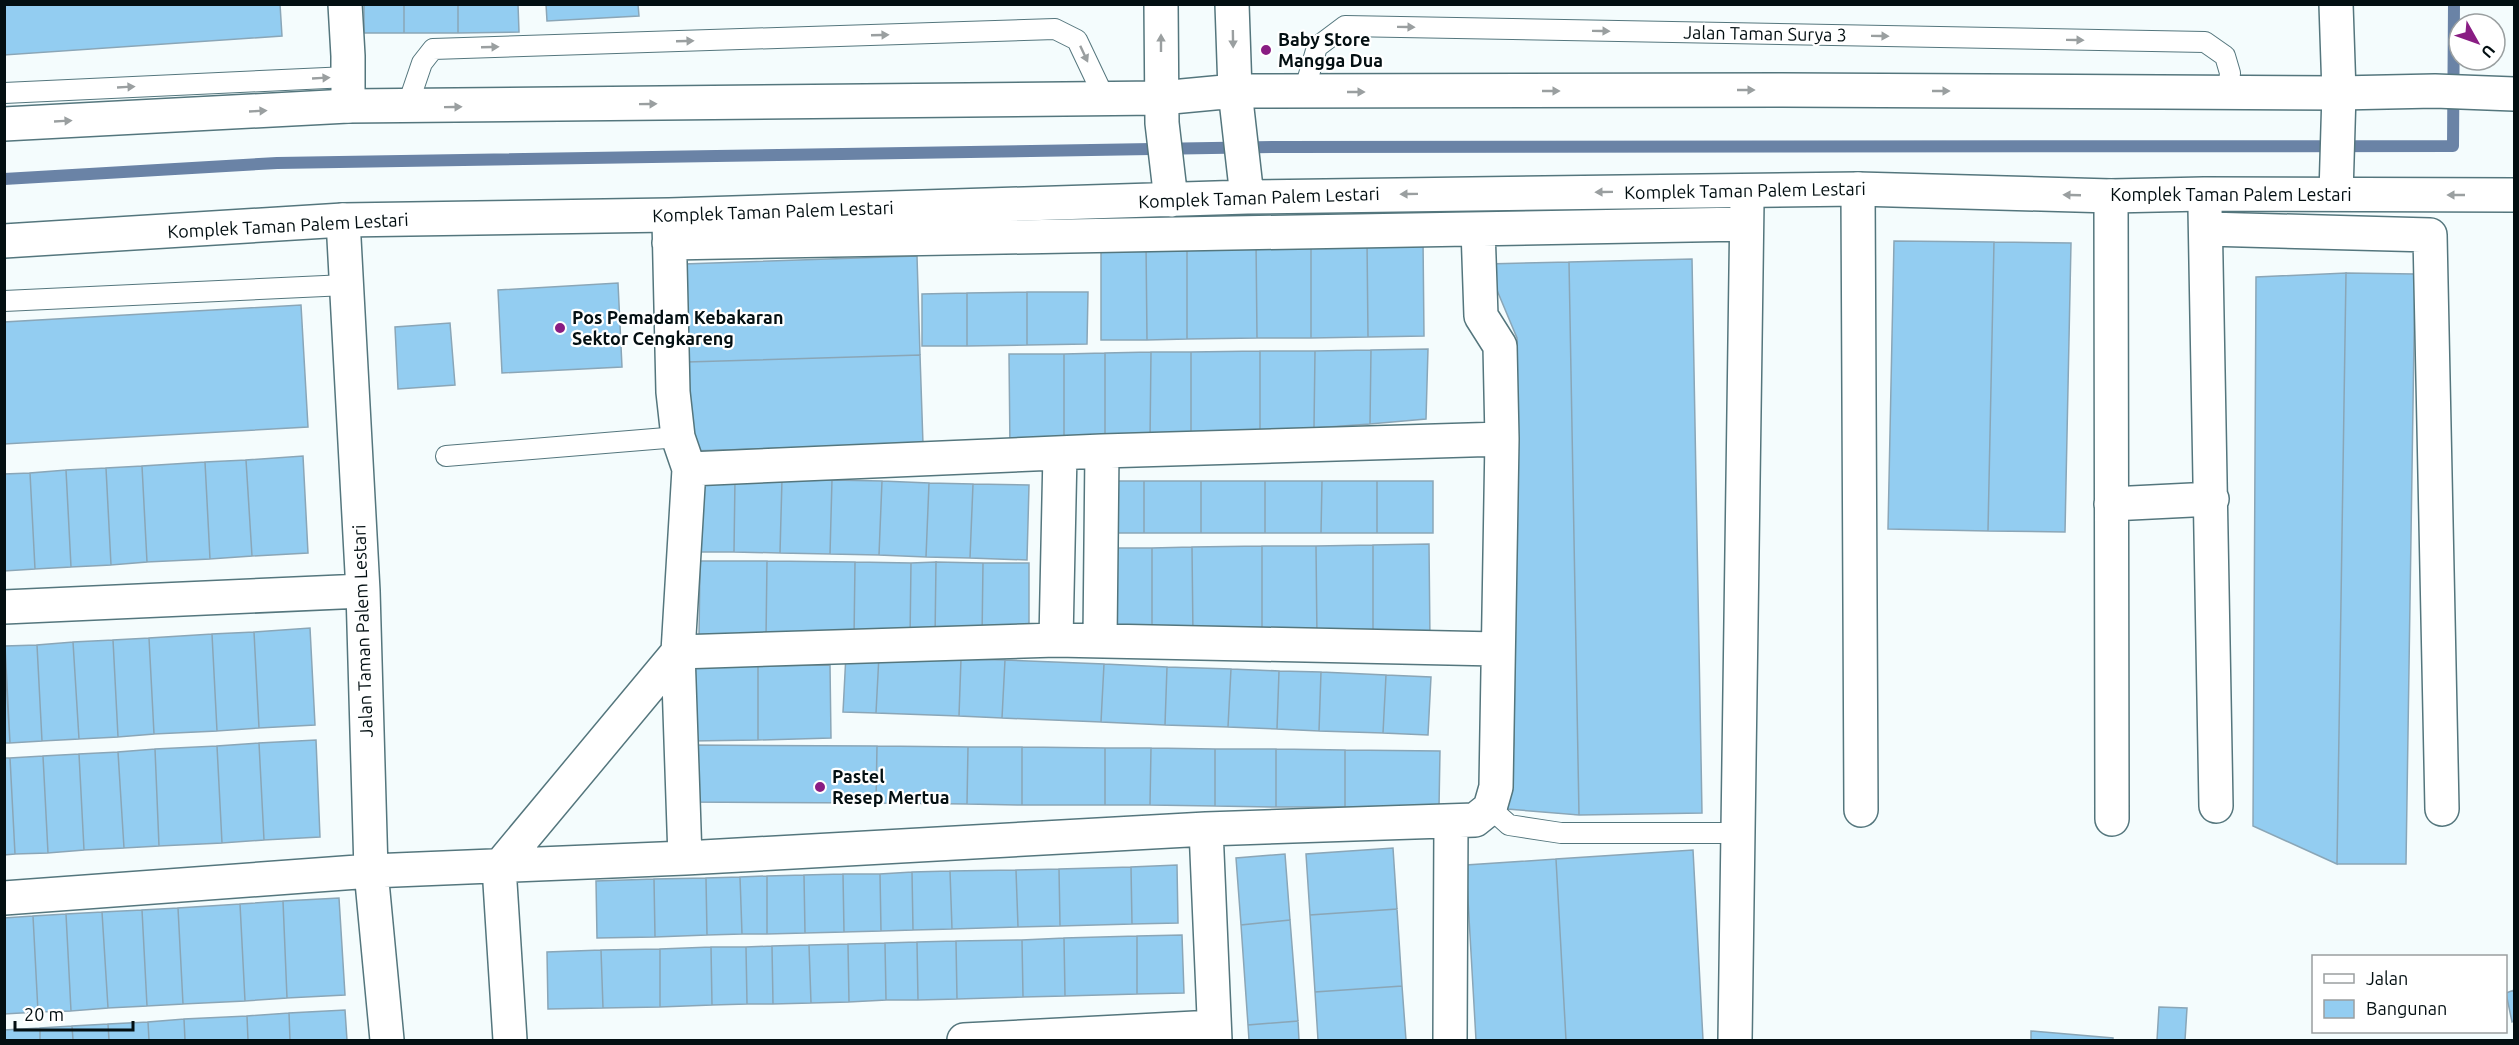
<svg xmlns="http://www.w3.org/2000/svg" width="2519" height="1045" font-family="Ubuntu,sans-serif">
  <rect width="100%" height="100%" fill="#f4fcfd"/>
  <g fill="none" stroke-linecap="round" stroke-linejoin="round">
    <path stroke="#6a83a6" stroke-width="12" d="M4 179 277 163 1277 147 2453 146 2454 4"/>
  </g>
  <path fill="#93cdf1" stroke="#8aa6b7" stroke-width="1.5" d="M4 4H280L282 36 4 55Z
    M364 4H404V33H364Z
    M404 4H458V33H404Z
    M458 4H518L519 32 458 33Z
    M546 4H638L639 16 547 21Z
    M1423 239 1424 336 1368 337 1367 240Z
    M1367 240 1368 337 1311 338V241Z
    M1256 241 1257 338 1187 339V242Z
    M1256 241H1311V338H1257Z
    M1894 241 1994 242 1988 531 1888 529Z
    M1187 242V339L1147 340 1146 243Z
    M1994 242 2071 243 2065 532 1988 531Z
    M1101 243H1146L1147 340H1101Z
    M917 256 920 355 687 362 684 264Z
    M1692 259 1702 813 1579 815 1569 262Z
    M1569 262 1579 815 1507 809 1514 743 1517 338 1486 264Z
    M2346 273 2415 274 2406 864H2337Z
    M2346 273 2337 864 2253 826 2256 277Z
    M618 283 622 367 502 373 498 290Z
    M1027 292V345L967 346V293Z
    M1027 292H1088L1087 344 1027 345Z
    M967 293V346H922V294Z
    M301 305 308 427 4 444V322Z
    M450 323 455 385 398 389 395 327Z
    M1428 349 1426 419 1370 424 1371 350Z
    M1371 350 1370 424 1314 428 1315 351Z
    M1260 351V432L1191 437V352Z
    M1260 351H1315L1314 428 1260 432Z
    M1151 352 1150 440 1105 444V353Z
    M1151 352H1191V437L1150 440Z
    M1105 353V444L1064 447V354Z
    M1009 354H1064V447L1010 451Z
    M920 355 923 444 689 451 687 362Z
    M303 456 308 553 252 556 246 460Z
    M246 460 252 556 210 559 205 462Z
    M205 462 210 559 147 562 142 466Z
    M142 466 147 562 111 565 106 468Z
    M106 468 111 565 71 567 66 470Z
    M66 470 71 567 35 569 30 473Z
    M30 473 35 569 4 571V474Z
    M735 478 734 552H689L690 479Z
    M735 478 782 479 780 553 734 552Z
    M782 479 832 480 830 554 780 553Z
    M832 480 882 481 879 555 830 554Z
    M882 481 929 483 926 557 879 555Z
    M1105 481H1144V533H1105Z
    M1144 481H1201V533H1144Z
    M1201 481H1265V533H1201Z
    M1265 481H1322L1321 533H1265Z
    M1322 481H1377V533H1321Z
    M1377 481H1433V533H1377Z
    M929 483 973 484 970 558 926 557Z
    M973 484 1029 485 1027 560 970 558Z
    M1429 544 1430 641 1373 640V545Z
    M1373 545V640H1317L1316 546Z
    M1262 546V639L1193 638 1192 547Z
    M1262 546H1316L1317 640 1262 639Z
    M1192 547 1193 638 1152 637V548Z
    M1106 548H1152V637H1107Z
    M700 561H767L766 639H699Z
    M767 561 855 562 854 640 766 639Z
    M855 562 911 563 910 640H854Z
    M936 562 935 640H910L911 563Z
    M936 562 983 563 982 640H935Z
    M983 563H1029V641L982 640Z
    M310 628 315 725 259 728 254 632Z
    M254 632 259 728 217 731 212 634Z
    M212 634 217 731 154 734 149 638Z
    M149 638 154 734 118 737 113 640Z
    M113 640 118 737 79 739 73 642Z
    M73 642 79 739 42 741 37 645Z
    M37 645 42 741 10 743 5 646Z
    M4 646 10 743H4Z
    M846 654 879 655 876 713 843 712Z
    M879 655 961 659 959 716 876 713Z
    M961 659 1005 660 1002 718 959 716Z
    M1005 660 1104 664 1101 722 1002 718Z
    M1104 664 1167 667 1165 725 1101 722Z
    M830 665 831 738 758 740V666Z
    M758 666V740L691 741 690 668Z
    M1167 667 1231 669 1228 727 1165 725Z
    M1231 669 1279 671 1277 729 1228 727Z
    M1279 671 1321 672 1319 731 1277 729Z
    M1321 672 1386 675 1383 733 1319 731Z
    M1386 675 1431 677 1428 735 1383 733Z
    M316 740 320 837 264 840 259 743Z
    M259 743 264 840 222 843 217 746Z
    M688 745 877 746 876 803 687 802Z
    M217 746 222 843 159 846 155 749Z
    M877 746 968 747 967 804 876 803Z
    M968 747H1022V805L967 804Z
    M1022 747 1105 748V805H1022Z
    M1105 748H1151L1150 805H1105Z
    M1151 748 1215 749V806L1150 805Z
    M155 749 159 846 124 848 118 752Z
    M1215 749H1276V807L1215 806Z
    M1276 749 1345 750V807H1276Z
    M1345 750 1440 751 1439 808 1345 807Z
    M118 752 124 848 84 850 79 754Z
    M79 754 84 850 48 853 43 756Z
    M43 756 48 853 15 854 10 758Z
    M4 758H10L15 854 4 855Z
    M1393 848 1397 909 1310 915 1306 854Z
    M1693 850 1703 1040H1566L1556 859Z
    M1285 854 1290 920 1241 925 1236 858Z
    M1556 859 1566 1040H1476L1466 865Z
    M1177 865 1178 923 1132 924 1131 867Z
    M1131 867 1132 924 1060 926 1059 869Z
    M1059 869 1060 926 1018 927 1016 870Z
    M1016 870 1018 927 952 929 950 871Z
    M950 871 952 929 913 930 912 872Z
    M912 872 913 930 881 931 880 874Z
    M843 874 844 932 805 933 804 875Z
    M843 874H880L881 931 844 932Z
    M804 875 805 933 767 934V876Z
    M767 876V934H742L740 877Z
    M740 877 742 934 707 935 706 878Z
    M706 878 707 935 655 937 654 879Z
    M654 879 655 937 597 938 596 881Z
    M339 898 345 995 287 998 283 901Z
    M283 901 287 998 245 1001 240 904Z
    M240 904 245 1001 183 1004 178 908Z
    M178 908 183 1004 147 1006 142 910Z
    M1397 909 1402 986 1315 992 1310 915Z
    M142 910 147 1006 108 1008 102 912Z
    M102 912 108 1008 71 1011 66 914Z
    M66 914 71 1011 38 1012 33 916Z
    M33 916 38 1012 4 1014V918Z
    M1290 920 1298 1021 1248 1025 1241 925Z
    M1182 935 1184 993 1137 994V936Z
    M1137 936V994L1065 996 1064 938Z
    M1064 938 1065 996 1023 997 1022 940Z
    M1022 940 1023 997 957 999 956 941Z
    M956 941 957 999 918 1000 917 942Z
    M917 942 918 1000H886L885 943Z
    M885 943 886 1000 849 1002 848 944Z
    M848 944 849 1002 811 1003 809 945Z
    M809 945 811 1003 773 1004 772 946Z
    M772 946 773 1004H747L746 947Z
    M711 947 712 1005 660 1007V949Z
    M711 947H746L747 1004 712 1005Z
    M660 949V1007L603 1008 601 950Z
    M601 950 603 1008 548 1009 547 952Z
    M1402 986 1406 1040H1318L1315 992Z
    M2514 990V1021L2512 1022 2506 993Z
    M2159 1007 2187 1008 2185 1040H2157Z
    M345 1010 347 1040H290L289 1013Z
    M289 1013 290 1040H248L247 1016Z
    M247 1016 248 1040H185L184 1019Z
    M184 1019 185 1040H149L148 1022Z
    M1298 1021 1299 1040H1249L1248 1025Z
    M148 1022 149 1040H109L108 1024Z
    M108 1024 109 1040H73L72 1026Z
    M72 1026 73 1040H40V1028Z
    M40 1028V1040H4V1030Z
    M2031 1031 2113 1038V1040H2031Z"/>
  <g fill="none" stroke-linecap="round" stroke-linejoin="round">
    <defs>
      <path id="lane" d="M1311 92 1308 78 1317 47 1345 26 2205 42 2225 56 2230 73 2228 93
        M4 93 348 77
        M407 107 422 63 433 49 1055 29 1077 40 1105 99
        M4 301 346 285
        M446 456 678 437
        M1490 808 1509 825 1561 833H1737"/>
      <path id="street" d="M345 4 348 56V106
        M1858 189 1861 810
        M2336 194 2339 93 2336 4
        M2111 196 2112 819
        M2205 208 2216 806
        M343 220 363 591 371 871 387 1040
        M669 220 673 392 678 437 689 469 678 652 685 858
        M2207 229 2430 235 2442 809
        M669 243 1746 224
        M689 469 1102 451 1502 439
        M2111 504 2212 499
        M4 607 363 591
        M1056 640 1060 453
        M1100 640 1102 451
        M1206 829 1215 1040
        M4 898 371 871 685 858 1206 829 1475 820 1490 808 1496 787 1502 439 1500 346 1481 316 1478 229
        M510 1040 499 867 678 652 1056 640 1497 649
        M964 1040 1214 1027
        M1450 1040 1451 822
        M1735 1040 1747 202"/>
      <path id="secondary" d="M1161 4 1162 123 1171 200
        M1232 4 1235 91 1247 197
        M4 124 348 106 1161 98 1235 91 1782 90 2339 93 2435 91 2514 94
        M4 241 343 220 669 215 1247 197 1858 189 2111 196 2204 194 2514 195"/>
    </defs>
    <use href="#lane" stroke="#54767d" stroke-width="22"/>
    <use href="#street" stroke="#54767d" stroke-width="36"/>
    <use href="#secondary" stroke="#54767d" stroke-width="36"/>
    <use href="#lane" stroke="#fff" stroke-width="20"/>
    <use href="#street" stroke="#fff" stroke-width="33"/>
    <use href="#secondary" stroke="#fff" stroke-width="33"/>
  </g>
  <defs><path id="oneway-solid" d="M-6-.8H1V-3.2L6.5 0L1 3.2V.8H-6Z" transform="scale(1.5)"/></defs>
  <g fill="#9a9fa0">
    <use href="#oneway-solid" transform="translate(1406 27) rotate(1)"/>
    <use href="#oneway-solid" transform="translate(1601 31) rotate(1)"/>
    <use href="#oneway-solid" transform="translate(880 35) rotate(-2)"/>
    <use href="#oneway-solid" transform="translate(1880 36) rotate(1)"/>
    <use href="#oneway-solid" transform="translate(1233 39) rotate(89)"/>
    <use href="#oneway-solid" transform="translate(2075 40) rotate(1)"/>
    <use href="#oneway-solid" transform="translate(685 41) rotate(-2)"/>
    <use href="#oneway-solid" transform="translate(1161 43) rotate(-90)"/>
    <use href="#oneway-solid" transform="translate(490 47) rotate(-2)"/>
    <use href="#oneway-solid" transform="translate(1084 54) rotate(65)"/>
    <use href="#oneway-solid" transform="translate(321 78) rotate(-3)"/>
    <use href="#oneway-solid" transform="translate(126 87) rotate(-3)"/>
    <use href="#oneway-solid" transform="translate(1746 90)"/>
    <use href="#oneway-solid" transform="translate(1551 91)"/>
    <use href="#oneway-solid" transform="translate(1941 91)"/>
    <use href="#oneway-solid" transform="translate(1356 92)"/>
    <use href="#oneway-solid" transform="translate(648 104) rotate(-1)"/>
    <use href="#oneway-solid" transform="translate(453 107) rotate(-1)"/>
    <use href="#oneway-solid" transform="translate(258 111) rotate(-3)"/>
    <use href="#oneway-solid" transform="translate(63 121) rotate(-3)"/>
    <use href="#oneway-solid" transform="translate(1604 192) rotate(179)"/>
    <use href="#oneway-solid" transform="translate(1409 194) rotate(179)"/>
    <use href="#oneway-solid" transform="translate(2072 195) rotate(-178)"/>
    <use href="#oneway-solid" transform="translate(2456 195) rotate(-180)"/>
  </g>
  <g fill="#891d83" stroke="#fff" stroke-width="2">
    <circle cx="1266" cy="50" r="6"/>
    <circle cx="560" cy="328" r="6"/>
    <circle cx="820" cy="787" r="6"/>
  </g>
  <g text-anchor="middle" stroke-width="4.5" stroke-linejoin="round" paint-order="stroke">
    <g font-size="18" fill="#030f12" stroke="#fff">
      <text transform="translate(1765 34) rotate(1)" y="6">Jalan Taman Surya 3</text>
      <text transform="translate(1745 191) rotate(-1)" y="6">Komplek Taman Palem Lestari</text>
      <text x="2231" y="201">Komplek Taman Palem Lestari</text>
      <text transform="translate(1259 198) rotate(-2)" y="6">Komplek Taman Palem Lestari</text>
      <text transform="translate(773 212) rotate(-2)" y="6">Komplek Taman Palem Lestari</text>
      <text transform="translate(288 226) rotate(-3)" y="6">Komplek Taman Palem Lestari</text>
      <text transform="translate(363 631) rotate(-92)" y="6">Jalan Taman Palem Lestari</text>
    </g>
    <g font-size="18" font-weight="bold" fill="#030f12" stroke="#fff" text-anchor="start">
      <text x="1278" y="46">Baby Store<tspan x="1278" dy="21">Mangga Dua</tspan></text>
      <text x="572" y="324">Pos Pemadam Kebakaran<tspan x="572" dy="21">Sektor Cengkareng</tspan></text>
      <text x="832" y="783">Pastel<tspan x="832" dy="21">Resep Mertua</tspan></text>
    </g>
  </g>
  <rect width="2519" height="1045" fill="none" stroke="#030f12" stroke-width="12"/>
  <rect x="2312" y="955" width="195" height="78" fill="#ffffff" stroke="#9a9fa0" stroke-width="1.5"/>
  <rect x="2324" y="974" width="30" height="9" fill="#ffffff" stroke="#9a9fa0" stroke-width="1.5"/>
  <text x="2366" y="985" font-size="18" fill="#030f12">Jalan</text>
  <rect x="2324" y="1000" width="30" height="18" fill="#93cdf1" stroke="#9a9fa0" stroke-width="1.5"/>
  <text x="2366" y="1015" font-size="18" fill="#030f12">Bangunan</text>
  <g transform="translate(2477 42) rotate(130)"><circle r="28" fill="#ffffff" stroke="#9a9fa0" stroke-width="1.5"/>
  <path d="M0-4.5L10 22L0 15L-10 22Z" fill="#891d83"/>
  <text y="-9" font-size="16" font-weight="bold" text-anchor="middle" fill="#030f12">U</text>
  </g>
  <path d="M15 1021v9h118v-9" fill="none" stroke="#030f12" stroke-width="3"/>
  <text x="24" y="1021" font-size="18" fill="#030f12" stroke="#ffffff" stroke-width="4.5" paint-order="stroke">20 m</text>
</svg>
